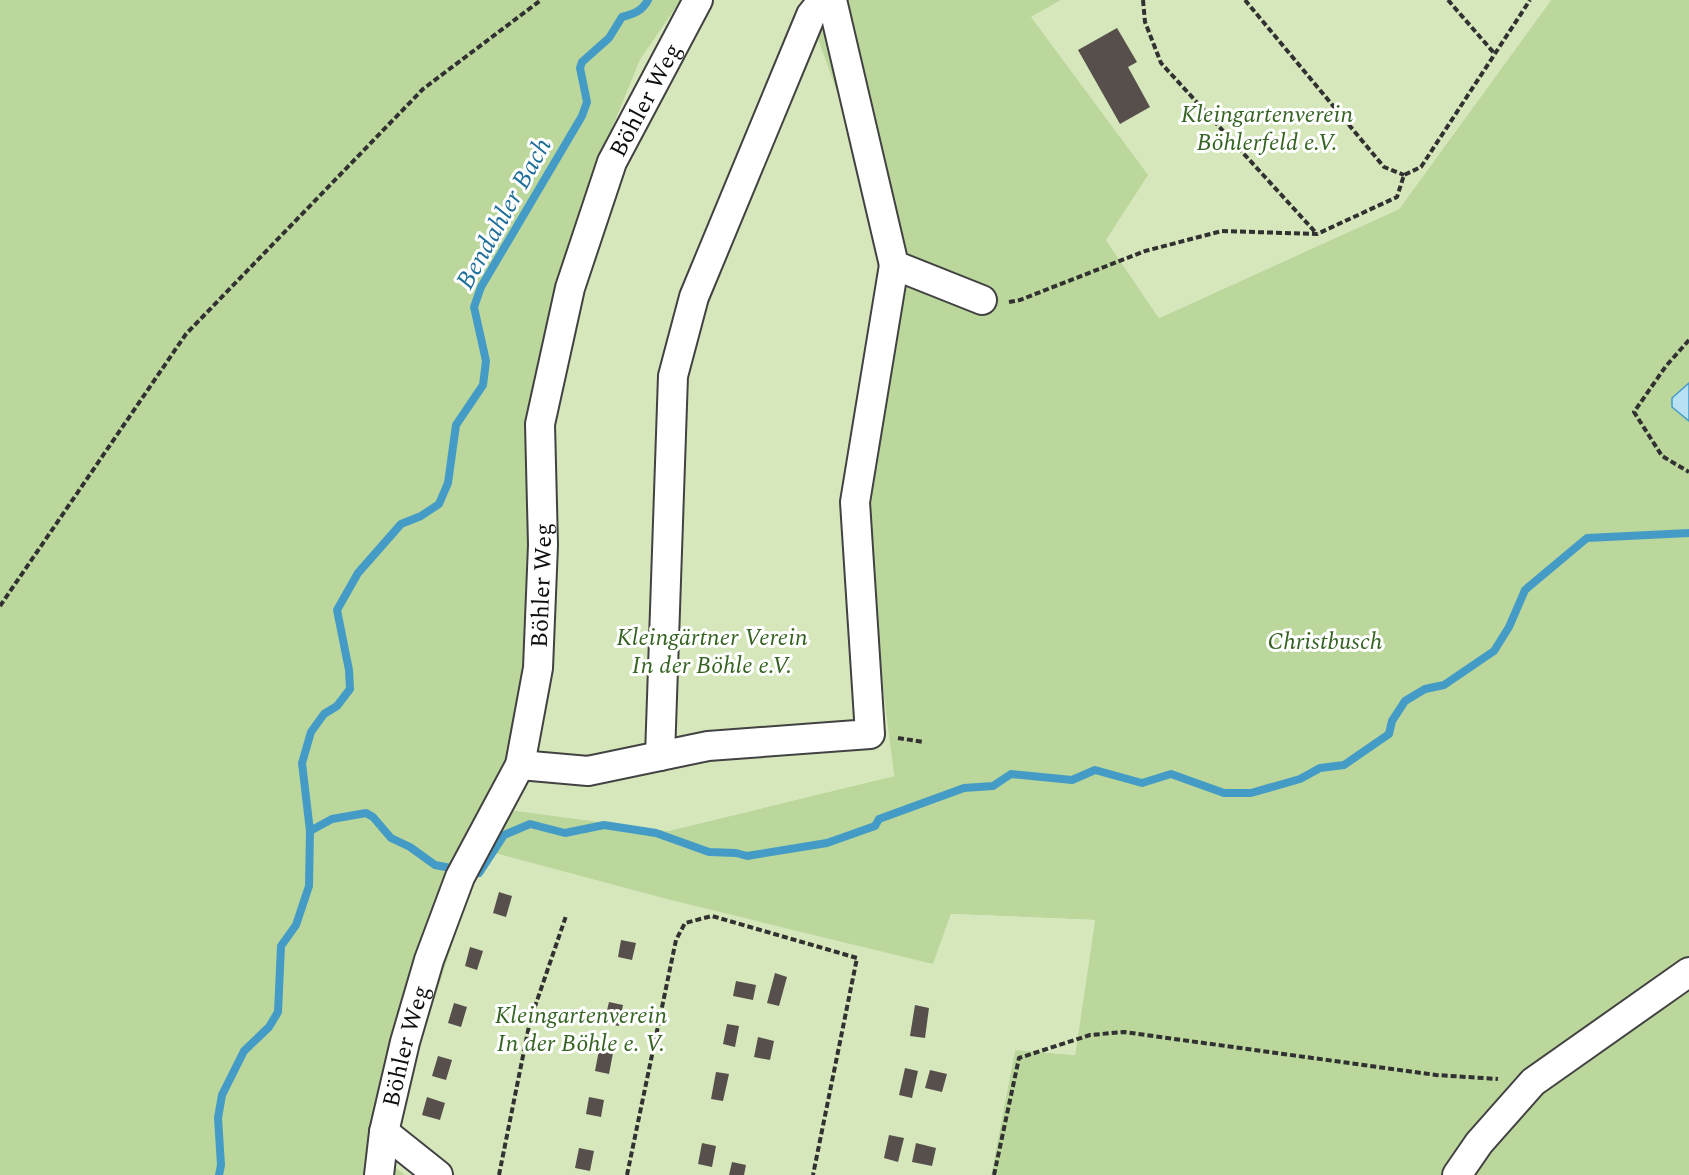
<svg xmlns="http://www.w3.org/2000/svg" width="1689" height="1175" font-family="Spectral,serif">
  <rect width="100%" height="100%" fill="#fefaf1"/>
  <path fill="#d6e7bc" d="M681 0H804L904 280 860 508 894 776 668 831 510 810 552 429 580 207 640 60Z
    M1061 0H1551L1399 209 1159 318 1106 240 1030 17Z
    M483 850 670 900 933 963 951 914 1095 920 1075 1055 1015 1050 991 1175H406L383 1159Z"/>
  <path fill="#bbd79c" d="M0 0H681L640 60 580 207 552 429 510 810 668 831 894 776 860 508 904 280 804 0H1061L1031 17 1148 175 1106 240 1159 318 1399 209 1551 0H1689V1175H991L1015 1050 1075 1055 1095 920 951 914 933 964 670 900 483 850 383 1159 406 1175H0Z"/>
  <path fill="#b8e2f3" stroke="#449cc6" stroke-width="1.5" d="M1689 383V421L1672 407V398Z"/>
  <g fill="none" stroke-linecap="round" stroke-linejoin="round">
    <path stroke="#449cc6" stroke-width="8" d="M310 831 332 819 366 813 373 817 391 838 410 847 435 865 451 868
      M479 873 504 835 530 824 565 833 604 825 656 833 709 852 736 853 747 856 827 843 875 826 879 819 964 788 993 786 1011 774 1072 780 1095 770 1142 783 1171 774 1224 793H1251L1300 779 1320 768 1344 765 1389 734 1392 721 1405 701 1425 689 1444 685 1494 651 1509 627 1525 590 1587 538 1689 533
      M219 1175 221 1165 218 1118 222 1095 244 1051 269 1027 278 1012 281 946 296 925 309 886 310 831 302 763 311 732 324 714 337 706 350 689 349 670 337 610 358 573 401 524 421 516 439 504 448 483 456 425 483 385 486 361 474 307 481 287 582 116 587 102 580 68 582 62 609 38 622 17C634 14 642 11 648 0"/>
  </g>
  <path fill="#574f4b" d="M1117 28 1137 62 1128 67 1150 107 1120 124 1078 50Z
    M499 892 512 896 506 917 493 913Z
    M621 940 636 943 632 960 618 957Z
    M470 947 483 951 477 970 465 966Z
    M775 973 787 977 779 1006 767 1003Z
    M736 981 756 985 753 1000 733 996Z
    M609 1002 623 1005 619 1026 604 1023Z
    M454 1003 467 1007 461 1027 448 1023Z
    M915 1005 929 1008 925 1038 910 1036Z
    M727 1024 739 1026 735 1047 723 1044Z
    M758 1037 774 1041 770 1060 754 1057Z
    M599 1050 613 1053 609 1074 595 1071Z
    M438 1056 452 1060 446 1080 432 1076Z
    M905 1068 918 1071 912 1098 899 1095Z
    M930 1070 947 1074 942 1092 925 1088Z
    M716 1072 729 1074 723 1101 711 1099Z
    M427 1097 445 1103 440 1120 422 1115Z
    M589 1097 604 1100 601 1117 586 1114Z
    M889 1135 904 1138 898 1162 884 1158Z
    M702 1143 716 1146 712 1167 698 1164Z
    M916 1143 936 1148 932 1166 912 1162Z
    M579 1148 594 1151 590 1171 575 1168Z
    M732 1162 746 1165 744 1175H729Z"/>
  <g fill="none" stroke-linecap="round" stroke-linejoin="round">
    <defs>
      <g id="minor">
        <path d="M832 0 894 265 982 300"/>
        <path d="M660 756 673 376 694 297 811 15 823 0"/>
        <path d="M520 765 588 771 708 746 870 734 855 502 894 265"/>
        <path d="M384 1132 438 1175"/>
        <path id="s1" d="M379 1175 384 1132 405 1042 429 960 460 877 520 765 538 668 543 545 540 424 570 288 612 162 698 0"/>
        <path d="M1457 1175 1479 1143 1533 1082 1689 972"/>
      </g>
    </defs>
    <use href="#minor" stroke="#424242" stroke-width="32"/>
    <path stroke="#313131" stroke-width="4" stroke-dasharray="6 3" stroke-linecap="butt" d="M1143 0 1145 22 1161 63 1317 234
      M1245 0 1384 167 1404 175
      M1448 0 1494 53
      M1009 302 1020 300 1145 251 1222 231 1317 234 1397 197 1404 175 1421 167 1530 0
      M1689 340 1666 366 1634 412 1662 456 1689 472
      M0 606 186 334 423 89 541 0
      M898 738 924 742
      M499 1175 530 1021 566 916
      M627 1175 676 940 685 923 712 916 857 958 813 1175
      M994 1175 1019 1058 1090 1035 1124 1032 1436 1075 1498 1079"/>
    <use href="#minor" stroke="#fff" stroke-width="28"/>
  </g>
  <g text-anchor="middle" stroke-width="6" stroke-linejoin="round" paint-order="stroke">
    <g font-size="24" fill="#0f0f0f" stroke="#fff">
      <text dy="8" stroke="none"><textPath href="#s1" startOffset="1122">Böhler Weg</textPath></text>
      <text dy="8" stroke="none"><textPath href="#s1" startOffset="618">Böhler Weg</textPath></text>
      <text dy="8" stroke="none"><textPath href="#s1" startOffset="132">Böhler Weg</textPath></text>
    </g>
    <g font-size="24" font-style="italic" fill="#356322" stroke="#fff">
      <text x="1267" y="122">Kleingartenverein<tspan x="1267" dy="28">Böhlerfeld e.V.</tspan></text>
      <text x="712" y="645">Kleingärtner Verein<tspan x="712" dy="28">In der Böhle e.V.</tspan></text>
      <text x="1325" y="649">Christbusch</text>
      <text x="581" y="1023">Kleingartenverein<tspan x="581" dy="28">In der Böhle e. V.</tspan></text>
    </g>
    <g font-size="26" font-style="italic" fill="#1e6e9a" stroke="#fff">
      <text transform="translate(503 213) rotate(-61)" y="9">Bendahler Bach</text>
    </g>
  </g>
</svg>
